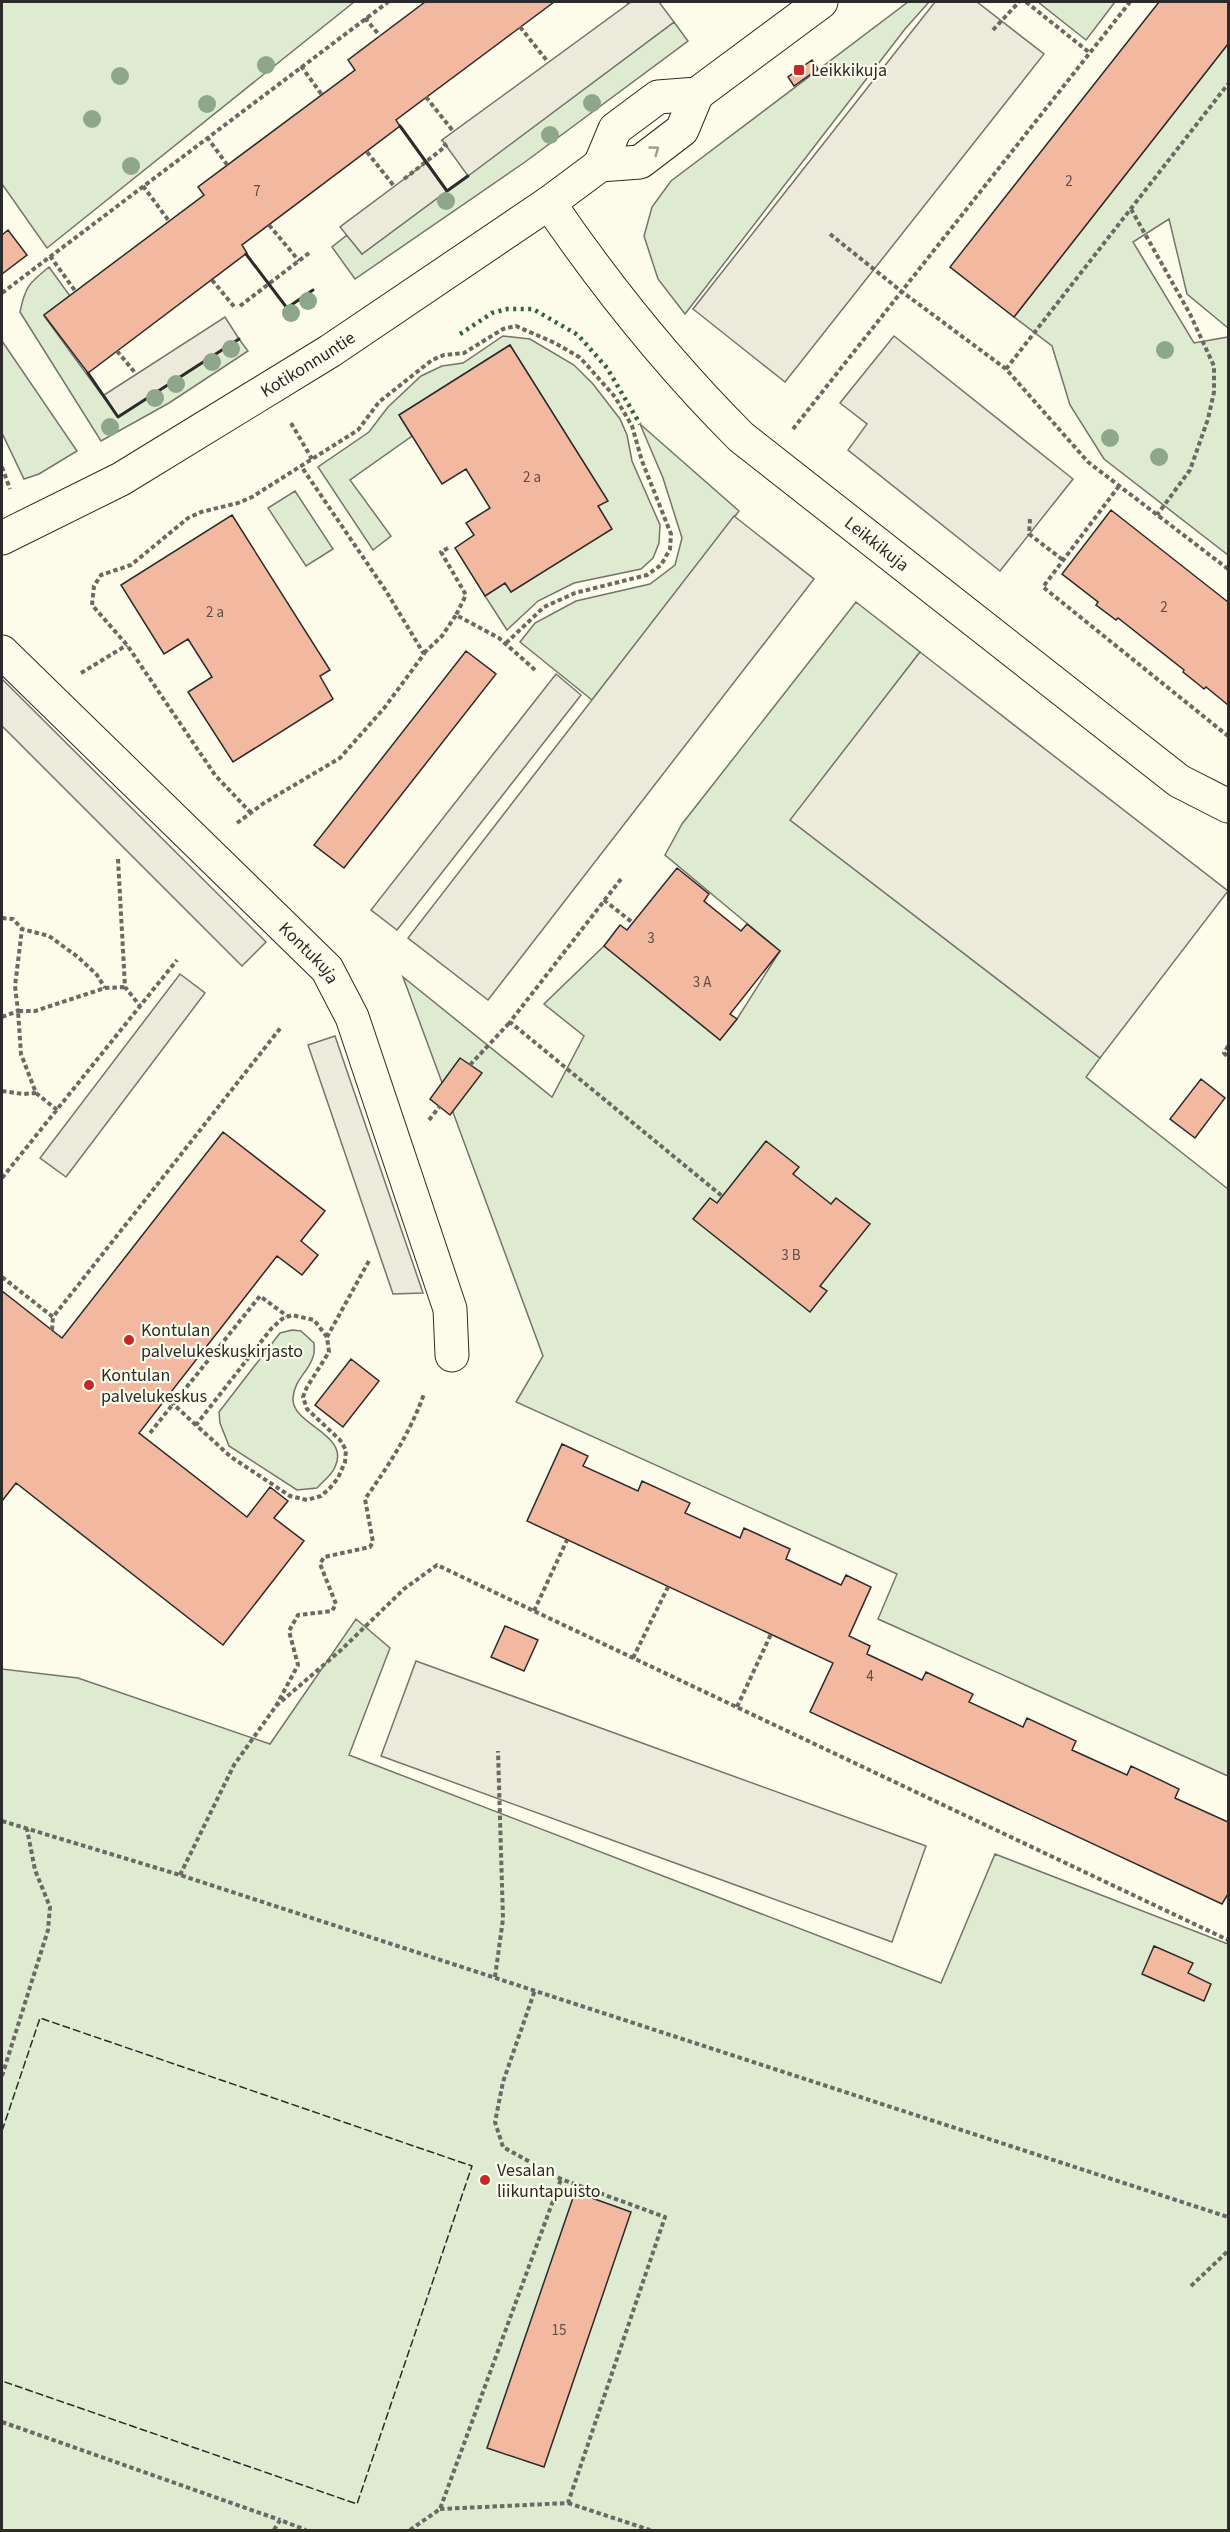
<svg xmlns="http://www.w3.org/2000/svg" width="1230" height="2532" font-family="'Source Sans 3',sans-serif">
  <rect width="100%" height="100%" fill="#fdfbea"/>
  <path fill="#deebd1" stroke="#74746e" stroke-width="1.5" d="M2 2H354L47 248 2 184Z
    M908 2H929L905 29 685 314 658 279 644 236 652 207 671 181Z
    M1038 2H1115L1086 40Z
    M674 22 688 41 525 162 355 279 332 247 347 235 362 254Z
    M1228 44V328L1187 294 1169 219 1133 242 1194 343 1228 337V555L1104 459 1070 405 1052 346 1014 317Z
    M49 267 70 296 44 316 118 417 239 339 248 351 169 403 101 441 20 312C25 287 29 283 49 267Z
    M503 336 530 339 574 365 593 384 620 419 627 435 632 461 660 525 659 543 653 558 641 569 574 583 538 601 507 630 485 596 505 583 511 592 611 528 598 506 607 500 510 345 399 415 412 436 350 480 391 536 373 550 318 467 369 432 388 407 421 376 442 366 463 363Z
    M2 341 77 451 39 474 24 479 2 433Z
    M640 424 739 511 592 700 520 642 535 623 576 601 650 584 675 565 682 538 663 478Z
    M295 491 333 549 306 566 268 508Z
    M856 602 920 652 791 820 1100 1058 1086 1077 1228 1189V1776L878 1619 897 1574 516 1402 543 1356 403 977 552 1097 584 1036 544 1004 604 946 720 1040 737 1019 780 951 665 855 682 824Z
    M292 1330 301 1331 314 1343C314 1347 315 1353 313 1357 309 1371 294 1380 293 1398 291 1425 351 1434 335 1467 332 1475 322 1482 317 1488L297 1490 229 1446 220 1423 219 1412 280 1333Z
    M356 1619 390 1648 349 1755 941 1983 995 1854 1228 1944V2530H2V1669L78 1678 270 1744Z"/>
  <path fill="#eceadb" stroke="#74746e" stroke-width="1.5" d="M631 2H659L674 22 468 176 442 140Z
    M935 2H977L1044 54 785 382 693 309Z
    M427 162 447 191 362 254 340 227Z
    M225 317 239 339 118 417 104 395Z
    M894 336 1073 479 1000 571 848 450 867 424 840 403Z
    M734 516 814 579 488 1000 408 938Z
    M920 652 1228 891 1100 1058 790 820Z
    M556 674 581 695 397 930 371 910Z
    M2 679 266 942 242 966 2 726Z
    M180 974 205 993 66 1177 40 1158Z
    M335 1036 423 1293 393 1294 308 1045Z
    M416 1661 926 1846 892 1942 381 1756Z"/>
  <path fill="#f2b8a0" stroke="#2b2b2b" stroke-width="1.5" d="M425 2H554L396 120 400 126 242 245 247 253 88 373 44 315 204 195 198 187 355 70 348 60Z
    M1159 2H1228V44L1014 317 950 267Z
    M812 60 818 69 794 86 788 77Z
    M8 230 27 255 2 274V235Z
    M510 345 608 501 598 506 612 529 511 592 505 583 485 596 455 548 474 535 466 523 490 508 466 469 442 484 399 415Z
    M1111 510 1228 602V705L1206 687 1204 689 1198 684 1183 672 1184 670 1118 618 1116 620 1096 605 1098 602 1062 574Z
    M232 515 330 670 320 676 333 699 233 762 188 692 212 677 207 669 188 639 164 654 121 585Z
    M466 651 496 674 344 868 314 845Z
    M677 868 709 894 704 901 741 931 747 924 780 951 730 1014 737 1019 720 1040 604 946 620 925 627 930Z
    M460 1058 482 1073 450 1115 430 1099Z
    M1201 1079 1225 1098 1195 1138 1170 1119Z
    M223 1132 325 1211 301 1241 318 1255 302 1275 277 1256 139 1433 247 1517 270 1487 288 1501 274 1518 304 1541 223 1645 16 1483 2 1501V1291L62 1338Z
    M766 1141 799 1167 793 1174 831 1204 836 1198 870 1224 820 1286 827 1291 810 1312 693 1219 710 1198 717 1203Z
    M351 1359 379 1381 343 1427 315 1405Z
    M562 1444 588 1456 583 1466 638 1491 642 1481 690 1503 685 1513 740 1538 744 1528 790 1549 786 1559 841 1585 846 1575 871 1587 849 1636 870 1646 867 1654 922 1680 926 1672 973 1694 969 1702 1023 1727 1027 1718 1076 1741 1072 1750 1127 1775 1131 1766 1179 1789 1175 1798 1228 1822V1894L1222 1904 810 1712 833 1663 527 1521Z
    M505 1626 538 1640 524 1671 491 1657Z
    M1154 1946 1193 1963 1188 1973 1211 1984 1204 2001 1142 1974Z
    M575 2192 631 2212 544 2467 487 2448Z"/>
  <g fill="none" stroke-linecap="round" stroke-linejoin="round">
    <defs>
      <g id="minor">
        <path id="s1" d="M549 203C607 288 668 364 741 437L1179 781 1228 806"/>
        <path id="s2" d="M2 652 327 969 352 1017 450 1309 452 1355"/>
      </g>
      <g id="tertiary">
        <path d="M600 165 615 129 658 97 697 94 821 2"/>
        <path id="s3" d="M2 538 121 479 330 351 549 203 600 165 640 162 682 130 697 94"/>
      </g>
    </defs>
    <use href="#minor" stroke="#2b2b2b" stroke-width="35"/>
    <use href="#tertiary" stroke="#2b2b2b" stroke-width="35"/>
    <path stroke="#6a6964" stroke-width="4" stroke-dasharray="4.5 3" stroke-linecap="butt" d="M628 2 629 3
      M1026 2 1090 53
      M365 18 380 36
      M520 27 548 62
      M993 30 1019 2
      M301 66 322 95
      M426 97 453 131
      M207 137 228 166
      M367 152 394 186
      M404 179 446 146 442 140
      M143 186 169 221
      M1131 209 1190 314 1214 366V392L1208 419 1190 470 1157 515
      M269 225 299 261
      M830 234 901 291 1006 369 1088 462 1228 569
      M50 256 76 292
      M212 280 236 309
      M2 293 388 2
      M240 306 309 253
      M117 351 136 374
      M1006 369 1228 84
      M291 423 312 459
      M793 429 1130 2
      M2 467 10 489
      M1119 486 1043 587 1228 736
      M1030 519 1029 534 1063 560
      M448 548 441 552 466 595 456 615
      M424 653 442 636 456 615 499 638 535 670
      M81 673 127 645
      M251 813 215 775 127 645 92 605 94 586 101 575 131 565 188 518 201 512 238 503 252 497 358 430 379 402 432 360 444 355 464 353 503 329 516 326 555 343 579 357 586 364 615 397 632 426 642 461 671 534 670 549 661 565 647 575 575 593 544 607 505 644
      M237 823 264 803 340 758 385 707 424 654 386 591 301 466
      M118 859 125 987 140 1006
      M621 879 510 1022 722 1196
      M604 900 633 923
      M2 918 13 919 22 929 49 936 78 957 97 975 105 988
      M2 1017 18 1011 15 986 22 929
      M1228 1046 1224 1053 1228 1057
      M470 1065 510 1022
      M2 1091 23 1094 36 1093
      M57 1110 36 1093 21 1054 18 1011H35L105 988 125 987
      M429 1120 440 1106
      M2 1178 177 960
      M2 1277 53 1317 282 1026
      M52 1330 53 1317
      M327 1337 314 1320 292 1315 282 1319 271 1329 196 1425 231 1457 290 1496 307 1500 321 1496 330 1488 338 1478 345 1462 346 1450 340 1440 307 1409 303 1397 307 1387 329 1352 327 1337 370 1259
      M196 1425 173 1404 260 1296 287 1316
      M150 1433 173 1404
      M534 1611 567 1540
      M633 1658 668 1587
      M276 1706 341 1650 404 1589 437 1565 1228 1940
      M737 1707 771 1634
      M2 1821 180 1875 1228 2217
      M180 1875 234 1765 276 1706 298 1665 289 1631 298 1615 332 1611 336 1604 320 1564 324 1557 370 1547 373 1542 365 1499C389 1465 410 1433 424 1394
      M495 1977 503 1919 498 1751
      M2 2076 48 1930 50 1907 35 1870 27 1829
      M1191 2286 1228 2251
      M2 2422 280 2520
      M568 2503 650 2530
      M440 2509 568 2503 665 2217 561 2179 503 2147 495 2122 503 2082 535 1990
      M274 2530 280 2520 306 2530
      M410 2530 440 2509 561 2179"/>
    <use href="#minor" stroke="#fdfbea" stroke-width="33"/>
    <use href="#tertiary" stroke="#fdfbea" stroke-width="33"/>
    <path stroke="#34623c" stroke-width="4.5" stroke-dasharray="3 4.5" stroke-linecap="butt" d="M460 334 492 313 507 309H533L578 335 607 368 640 424"/>
    <path stroke="#2b2b2b" stroke-width="1.5" stroke-dasharray="8 3" stroke-linecap="butt" d="M2 2131 40 2018 472 2166 357 2504 2 2381"/>
    <path stroke="#2b2b2b" stroke-width="3" d="M400 126 447 191 468 176
      M246 254 287 308 313 290
      M88 373 118 417 239 339"/>
  </g>
  <g fill="#8ea78a">
    <circle cx="266" cy="65" r="9"/>
    <circle cx="120" cy="76" r="9"/>
    <circle cx="592" cy="103" r="9"/>
    <circle cx="207" cy="104" r="9"/>
    <circle cx="92" cy="119" r="9"/>
    <circle cx="550" cy="135" r="9"/>
    <circle cx="131" cy="166" r="9"/>
    <circle cx="446" cy="201" r="9"/>
    <circle cx="308" cy="301" r="9"/>
    <circle cx="291" cy="313" r="9"/>
    <circle cx="231" cy="349" r="9"/>
    <circle cx="1165" cy="350" r="9"/>
    <circle cx="212" cy="362" r="9"/>
    <circle cx="176" cy="384" r="9"/>
    <circle cx="155" cy="398" r="9"/>
    <circle cx="110" cy="427" r="9"/>
    <circle cx="1110" cy="438" r="9"/>
    <circle cx="1159" cy="457" r="9"/>
  </g>
  <defs><path id="oneway-chevron" d="M-2-3.5L2.5 0L-2 3.5" fill="none" stroke-width="1.6" stroke-linecap="round" stroke-linejoin="round" transform="scale(1.5)"/></defs>
  <use stroke="#9e9d94" href="#oneway-chevron" transform="translate(655 150) rotate(-36)"/>
  <g fill="#c62828" stroke="#fdfbea" stroke-width="2">
    <rect x="793" y="64" width="12" height="12" rx="3"/>
    <circle cx="129" cy="1340" r="6"/>
    <circle cx="89" cy="1385" r="6"/>
    <circle cx="485" cy="2180" r="6"/>
  </g>
  <g text-anchor="middle" stroke-width="4.5" stroke-linejoin="round" paint-order="stroke">
    <g font-size="15" fill="#5d4e48">
      <text x="1069" y="186">2</text>
      <text x="257" y="196">7</text>
      <text x="532" y="482">2 a</text>
      <text x="1164" y="612">2</text>
      <text x="215" y="617">2 a</text>
      <text x="651" y="943">3</text>
      <text x="702" y="987">3 A</text>
      <text x="791" y="1260">3 B</text>
      <text x="870" y="1681">4</text>
      <text x="559" y="2335">15</text>
    </g>
    <g font-size="18" fill="#2b2b2b" stroke="#fdfbea" text-anchor="start">
      <text x="811" y="76">Leikkikuja</text>
      <text x="141" y="1336">Kontulan<tspan x="141" dy="21">palvelukeskuskirjasto</tspan></text>
      <text x="101" y="1381">Kontulan<tspan x="101" dy="21">palvelukeskus</tspan></text>
      <text x="497" y="2176">Vesalan<tspan x="497" dy="21">liikuntapuisto</tspan></text>
    </g>
    <g font-size="18" fill="#2b2b2b" stroke="#fdfbea">
      <text dy="6" stroke="none"><textPath href="#s3" startOffset="352">Kotikonnuntie</textPath></text>
      <text dy="6" stroke="none"><textPath href="#s1" startOffset="476">Leikkikuja</textPath></text>
      <text dy="6" stroke="none"><textPath href="#s2" startOffset="430">Kontukuja</textPath></text>
    </g>
  </g>
  <rect width="1230" height="2532" fill="none" stroke="#2b2b2b" stroke-width="6"/>
</svg>
